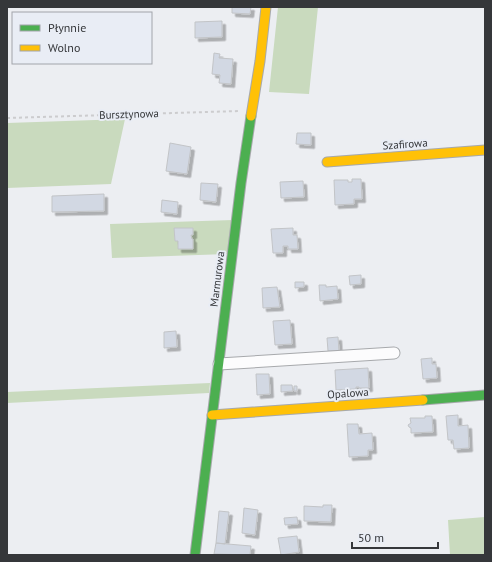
<svg xmlns="http://www.w3.org/2000/svg" width="492" height="562" font-family="'PT Sans',sans-serif">
  <defs>
    <filter id="shadow"><feDropShadow dx="3.5" dy="3.5" stdDeviation="0" flood-color="#0004"/></filter>
  </defs>
  <rect width="100%" height="100%" fill="#eceef2"/>
  <path fill="#c9dabe" d="M278 7H318L309 94 269 92Z
    M125 119 111 184 7 188V123Z
    M233 220 227 254 112 258 110 224Z
    M210 383 209 393 7 403V392Z
    M485 517V555H450L448 520Z"/>
  <path fill="#d2d8e3" stroke="#c2c4c7" filter="url(#shadow)" d="M232 7H251L250 14 232 13Z
    M222 21V37L195 38V22Z
    M214 53 220 54 219 58 233 59 231 84 219 83 220 75 212 74Z
    M297 133H311V145L296 144Z
    M170 143 191 147 187 174 166 171Z
    M352 179H361L362 199H354V204L335 205 334 180H348V182H352Z
    M303 181 304 197 281 198 280 182Z
    M201 183 218 184 216 202 200 200Z
    M104 194V211L52 212V196Z
    M162 200 178 202 177 214 161 212Z
    M174 228H193V235H191L192 239H193V249H178V241H175Z
    M293 228V235H297L298 249H288V246H283V253H273L271 229Z
    M361 275V284L350 285 349 276Z
    M295 282H304V287L295 288Z
    M319 285H326V287L337 286 338 299 320 301Z
    M277 287 280 307 263 308 262 288Z
    M290 320 292 344 275 345 273 321Z
    M176 331 177 347 164 348V332Z
    M338 337 339 351H328L327 338Z
    M432 358V364H436L437 378 423 379 421 359Z
    M368 368 369 388H359V387H356V389L336 390 335 370Z
    M256 374H269L270 394 257 395Z
    M281 385H292L293 391 281 392Z
    M294 386H297V391H294Z
    M458 415V426L468 425 469 448 454 449 453 440H448L446 416Z
    M425 416H432L433 432 411 433V428L409 427 408 425 411 423 410 418H425Z
    M347 424H358L359 434 372 433 373 450H368V456L349 457Z
    M323 505H332L331 522 304 521V506L323 507Z
    M244 508 258 510 255 535 242 533Z
    M219 511 229 512 225 544 216 543Z
    M297 517 298 524 285 525 284 518Z
    M297 536 299 552 281 555 278 538Z
    M216 543 251 546 250 555 214 554Z"/>
  <g fill="none" stroke-linecap="round" stroke-linejoin="round">
    <defs>
      <path id="street" d="M219 364 394 353"/>
      <path id="fast" d="M423 400 485 395
        M195 555 241 183 251 116"/>
      <path id="slow" d="M251 116 260 61 266 7
        M327 162 485 150
        M212 415 423 400"/>
    </defs>
    <use href="#street" stroke="#a7a9ac" stroke-width="13"/>
    <use href="#fast" stroke="#a7a9ac" stroke-width="11"/>
    <use href="#slow" stroke="#a7a9ac" stroke-width="11"/>
    <path stroke="#ccccce" stroke-width="2" stroke-dasharray="3 3" stroke-linecap="butt" d="M7 118 240 111"/>
    <use href="#street" stroke="#fcfcfd" stroke-width="11"/>
    <use href="#fast" stroke="#4caf50" stroke-width="9"/>
    <use href="#slow" stroke="#ffc107" stroke-width="9"/>
  </g>
  <g text-anchor="middle" stroke-width="4" stroke-linejoin="round" paint-order="stroke">
    <g font-size="11" fill="#35373a" stroke="#e9edf5">
      <text transform="translate(129 114) rotate(-2)" y="4">Bursztynowa</text>
      <text transform="translate(405 144) rotate(-4)" y="4">Szafirowa</text>
      <text transform="translate(217 279) rotate(-83)" y="4">Marmurowa</text>
      <text transform="translate(348 393) rotate(-4)" y="4">Opalowa</text>
    </g>
  </g>
  <rect width="492" height="562" fill="none" stroke="#35373a" stroke-width="16"/>
  <rect x="12" y="12" width="140" height="52" fill="#e9edf5" stroke="#a1a4aa"/>
  <rect x="20" y="25" width="20" height="6" fill="#4caf50" stroke="#a1a4aa"/>
  <text x="48" y="32" font-size="12" fill="#35373a">Płynnie</text>
  <rect x="20" y="45" width="20" height="6" fill="#ffc107" stroke="#a1a4aa"/>
  <text x="48" y="52" font-size="12" fill="#35373a">Wolno</text>
  <path d="M352 542v6h86v-6" fill="none" stroke="#35373a" stroke-width="2"/>
  <text x="358" y="542" font-size="12" fill="#35373a" stroke="#e9edf5" stroke-width="3" paint-order="stroke">50 m</text>
</svg>
